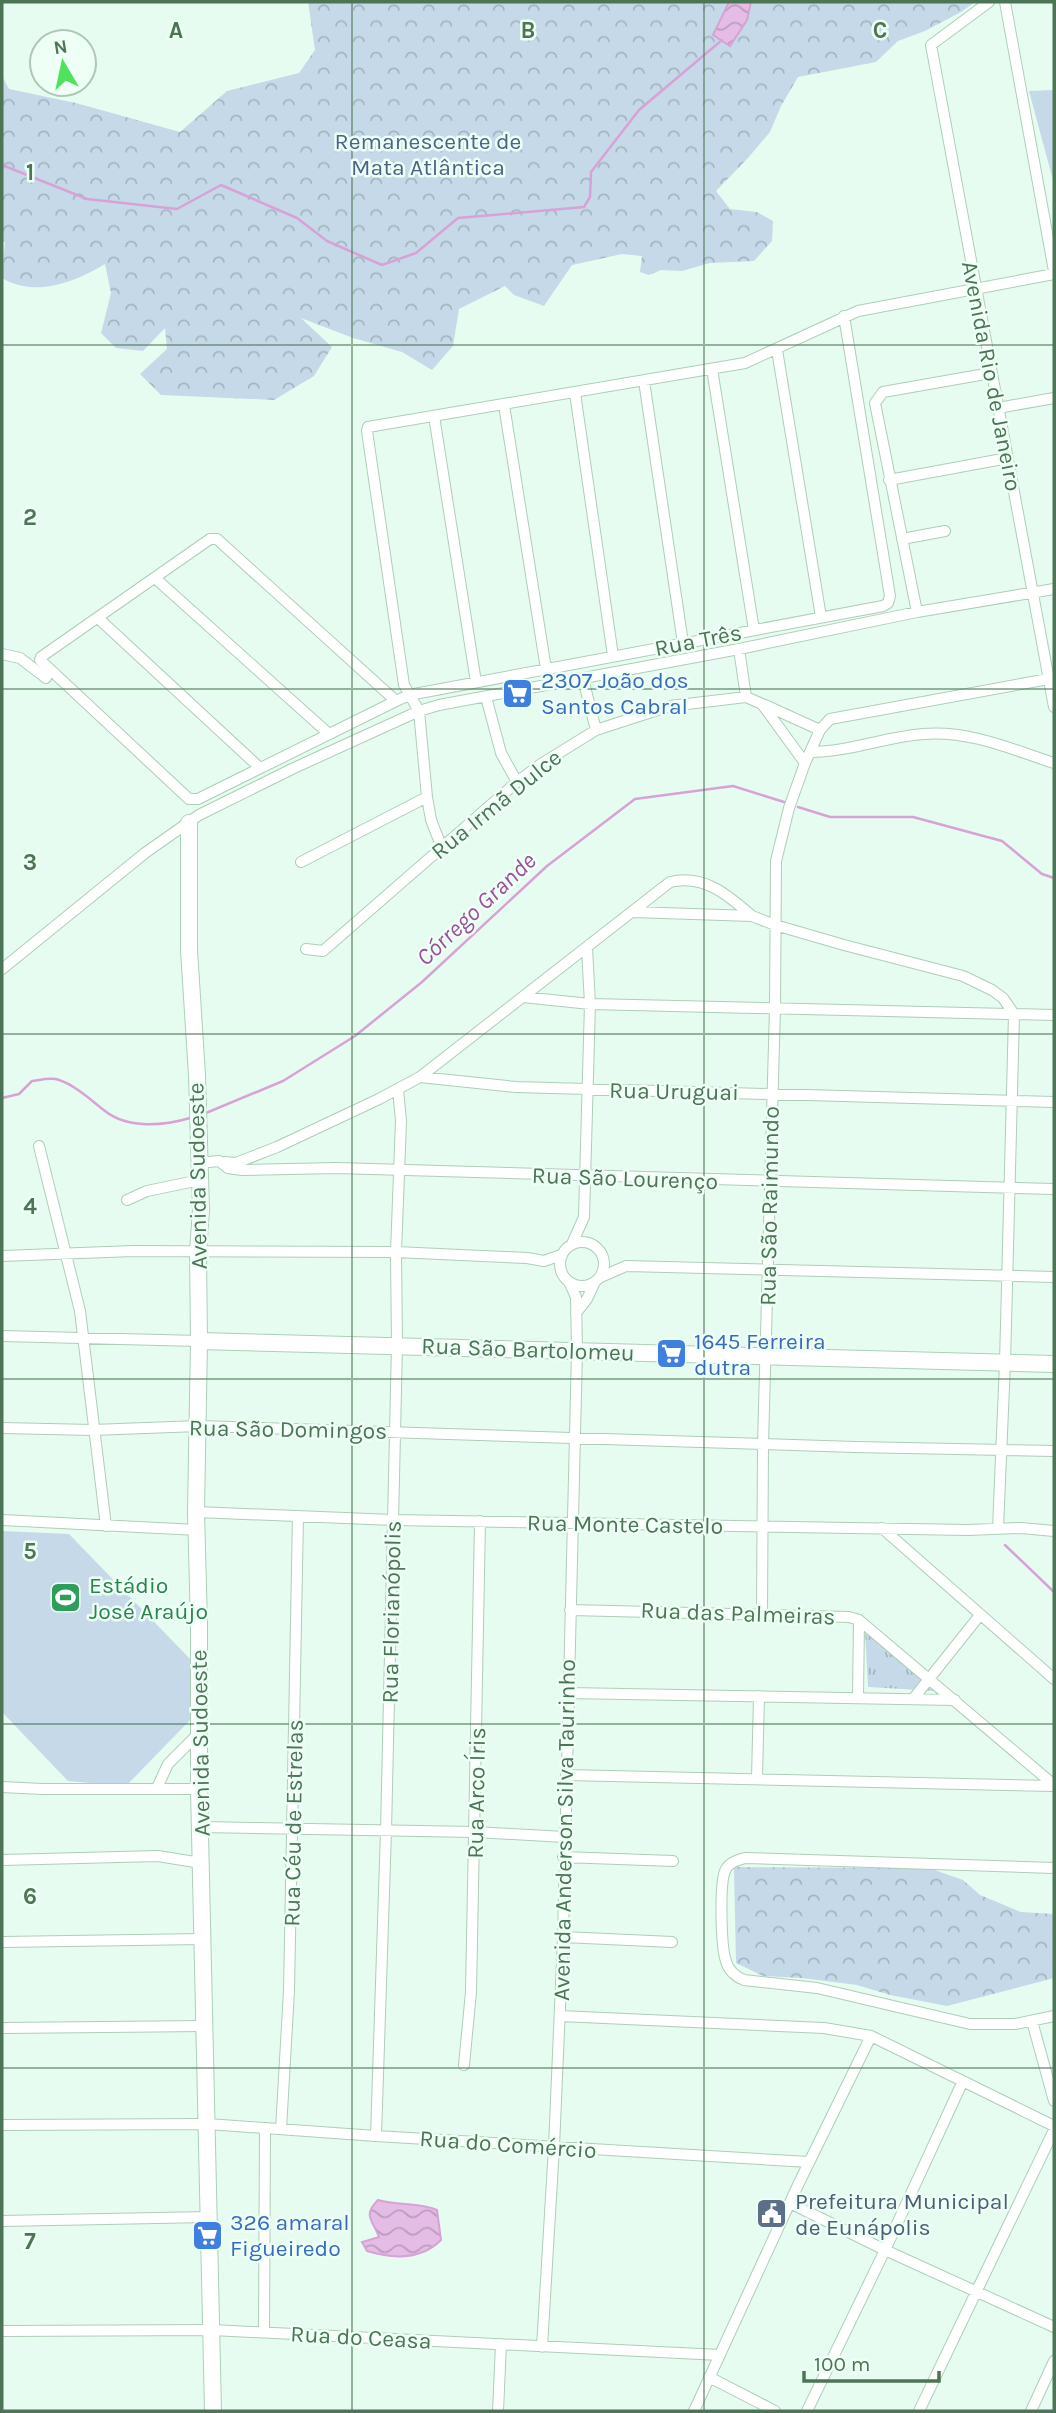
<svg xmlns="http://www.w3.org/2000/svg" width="1056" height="2413" font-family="Karla,sans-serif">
  <defs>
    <pattern id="forest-crowns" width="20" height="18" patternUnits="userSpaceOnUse" patternTransform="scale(1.75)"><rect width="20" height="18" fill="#c6d9e9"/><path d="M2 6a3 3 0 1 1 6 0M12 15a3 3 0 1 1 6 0" fill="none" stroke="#a3b5c0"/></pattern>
    <pattern id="park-tufts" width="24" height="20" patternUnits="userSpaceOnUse" patternTransform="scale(1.75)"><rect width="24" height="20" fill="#c6d9e9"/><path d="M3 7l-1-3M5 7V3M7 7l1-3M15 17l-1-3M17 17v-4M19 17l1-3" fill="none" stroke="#a3b5c0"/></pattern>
    <pattern id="water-waves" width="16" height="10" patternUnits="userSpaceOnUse" patternTransform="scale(1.75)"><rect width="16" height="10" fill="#e5bce5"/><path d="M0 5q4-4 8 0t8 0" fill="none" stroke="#bc9dbc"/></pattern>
  </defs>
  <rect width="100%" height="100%" fill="#e7fcf1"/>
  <path fill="url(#forest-crowns)" d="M308 2H975L961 12 925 31 898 41 876 62 798 77 781 106 770 132 748 158 716 191 730 209 757 212 773 221 772 241 754 261 710 263 682 271 661 270 649 275 640 272 642 256 622 254 572 265 544 306 514 295 505 286 459 309 453 346 432 370 402 352 353 338 301 318 332 347 314 376 274 400 161 395 140 374 167 349 165 328 143 351 116 348 101 333 111 293 105 264C75 282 35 298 2 278L5 242H2V76L9 89 76 103 180 132 227 91 299 73 315 50Z
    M734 1867 929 1868 963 1880 980 1895 1021 1912 1054 1914V1978L947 2006 890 1995 857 1985 802 1978 763 1976 736 1963Z"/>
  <path fill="url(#park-tufts)" d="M865 1630 936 1691 868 1687Z"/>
  <path fill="#c6d9e9" d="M1054 90V184L1029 91Z
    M2 1531 69 1534 193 1662 194 1716 126 1786 68 1781 2 1712Z"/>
  <path fill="url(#water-waves)" stroke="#d7a2d6" stroke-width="2" d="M729 2H751L747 20 730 46 713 35Z
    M378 2200C398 2206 419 2202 437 2210L441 2240C421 2260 393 2259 367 2251L362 2242 379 2237C373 2220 362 2216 378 2200Z"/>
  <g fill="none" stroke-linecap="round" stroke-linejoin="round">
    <path stroke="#d7a2d6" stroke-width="2.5" d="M2 165 87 199 177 209 221 185 297 218 327 241 382 265 416 253 458 218 584 207 590 197 591 172 639 110 722 40
      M798 807 830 817H913L1002 841 1042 874 1054 878
      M2 1098 19 1094 32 1081C40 1080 52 1077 59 1080 75 1085 92 1101 105 1111 128 1129 163 1126 190 1118
      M206 1113 283 1081 355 1036 422 982 547 866 635 799 733 786 784 802
      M1005 1545 1054 1592"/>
    <defs>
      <path id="street" d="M989 2 931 45 1054 707
        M1005 2 1054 271
        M777 350 821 617
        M712 369 754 630
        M644 381 683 643
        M575 393 613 656
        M504 405 546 669
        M998 408 1054 398
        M434 416 476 682
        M889 480 1008 458
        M902 539 945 531
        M155 578 329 734
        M917 612 875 403 883 392 991 373
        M98 618 260 768
        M739 649 746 697
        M2 654 20 658 46 678
        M583 679 596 730
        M486 697 501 753 517 782
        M396 701 217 539H210L41 657 40 660 189 799H198L396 701 409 695 883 606 888 603 890 596 844 316
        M765 705 820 730
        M810 752C849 752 884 737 923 734 969 730 1011 749 1054 763
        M442 848 431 820 427 797 419 711 404 685 367 431 368 427 745 363 858 311 1054 274
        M301 862 427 797
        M633 912 752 916 775 925 844 945 963 976 992 990 1003 998 1014 1014 1005 1363 998 1528
        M306 949 323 951 517 782 541 764 596 730 670 706 746 697 762 704 805 763
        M2 969 145 853 199 815 294 768 419 711 439 705 739 649 917 612 1054 589
        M523 997 590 1004 1054 1015
        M420 1077 516 1087 1054 1102
        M39 1146 80 1311 106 1526
        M225 1162 236 1163 277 1147 379 1099 420 1077 670 882C704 874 728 895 752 916
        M199 1163 219 1161 228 1168 242 1170 336 1168 1054 1189
        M127 1200 147 1191 200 1180
        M560 1264a22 22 0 1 1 44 0a22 22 0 1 1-44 0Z
        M572 1244 584 1217 590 1004 587 948
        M2 1256 133 1251 396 1252 527 1258 544 1261 561 1255
        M601 1277 626 1266 1054 1277
        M576 1313 587 1299 594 1284
        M2 1336 199 1341
        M2 1428 93 1430 198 1426 855 1447 1054 1451
        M196 1512 393 1520 968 1530 1021 1528 1054 1531
        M2 1520 197 1530
        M882 1528 1054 1679
        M570 1610 849 1617 859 1620 1054 1785
        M762 1613 763 1444 775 1007 776 861 789 808 805 763 820 730 830 719 1054 678
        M568 1693 955 1700
        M858 1698 859 1620
        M913 1699 980 1615
        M566 1775 1054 1786
        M757 1778 759 1696
        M2 1787 42 1789H199
        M157 1788 168 1764 200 1732
        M201 1827 475 1832 564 1837
        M563 1857 673 1861
        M2 1860 158 1856 201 1863
        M1054 1868 745 1858C738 1860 730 1862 726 1869 719 1880 721 1948 726 1961 728 1970 736 1977 744 1980L817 1988 970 2024H1015L1054 2016
        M563 1937 672 1942
        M2 1942 202 1939
        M560 2016 824 2028 871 2036 1054 2126
        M1032 2021 1054 2101
        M2 2028 205 2026
        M464 2065 471 1992 480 1521
        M2 2125 208 2124 376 2136 809 2162
        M281 2129 289 1991 298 1516
        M376 2136 386 1831 397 1345 396 1252 401 1121 398 1089
        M790 2203 885 2250 1054 2327
        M2 2221 209 2217
        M2 2331 212 2330 720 2355
        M264 2332 265 2129
        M542 2347 554 2147 563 1937 577 1351 576 1297 570 1284
        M709 2377 775 2411
        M498 2411 501 2344
        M694 2411 798 2185 871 2036
        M807 2411 885 2250 962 2083
        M919 2411 1054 2130
        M1031 2411 1054 2361"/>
      <path id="secondary" d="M189 823V950L197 1075 201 1210 198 1252 199 1341 196 1512 199 1623V1789L213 2411
        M199 1341 1054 1364"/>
    </defs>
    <use href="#street" stroke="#aeceb7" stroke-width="12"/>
    <use href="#secondary" stroke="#abd0b7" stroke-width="18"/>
    <use href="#street" stroke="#fff" stroke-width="10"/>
    <use href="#secondary" stroke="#fff" stroke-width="16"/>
  </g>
  <path fill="none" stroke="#4c7555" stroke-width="2" stroke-opacity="0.55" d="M352 2V2411M704 2V2411M2 345H1054M2 689H1054M2 1034H1054M2 1379H1054M2 1724H1054M2 2068H1054"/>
  <defs>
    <symbol id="supermarket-square" viewBox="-11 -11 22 22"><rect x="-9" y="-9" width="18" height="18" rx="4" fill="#3f7fe0" stroke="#eefff6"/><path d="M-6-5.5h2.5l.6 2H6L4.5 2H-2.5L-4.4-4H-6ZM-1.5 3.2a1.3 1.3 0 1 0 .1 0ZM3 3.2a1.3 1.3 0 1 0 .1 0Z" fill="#fff"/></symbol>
    <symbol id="stadium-square" viewBox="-11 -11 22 22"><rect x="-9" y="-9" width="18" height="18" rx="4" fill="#2e9e5b" stroke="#eefff6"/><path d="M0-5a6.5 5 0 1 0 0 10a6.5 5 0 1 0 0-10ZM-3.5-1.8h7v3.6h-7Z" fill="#fff"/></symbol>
    <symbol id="civic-square" viewBox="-11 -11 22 22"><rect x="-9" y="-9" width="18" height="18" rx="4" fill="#5c6f8a" stroke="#eefff6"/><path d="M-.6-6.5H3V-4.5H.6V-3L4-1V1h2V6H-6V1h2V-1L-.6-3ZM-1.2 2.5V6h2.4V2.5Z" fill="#fff"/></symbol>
  </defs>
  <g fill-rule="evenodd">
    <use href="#supermarket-square" x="500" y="676" width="35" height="35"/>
    <use href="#supermarket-square" x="654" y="1336" width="35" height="35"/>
    <use href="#stadium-square" x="48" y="1580" width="35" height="35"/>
    <use href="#civic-square" x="754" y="2196" width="35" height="35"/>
    <use href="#supermarket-square" x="190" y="2218" width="35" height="35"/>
  </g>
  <g text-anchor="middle" stroke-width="5" stroke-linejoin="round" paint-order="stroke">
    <g font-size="23" fill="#4a6486" stroke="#eefff6">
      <text x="428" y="149">Remanescente de<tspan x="428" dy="26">Mata Atlântica</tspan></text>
    </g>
    <g font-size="23" fill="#4c7555" stroke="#eefff6">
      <text transform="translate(992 376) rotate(79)" y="8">Avenida Rio de Janeiro</text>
      <text transform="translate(698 640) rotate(-11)" y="8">Rua Três</text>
      <text transform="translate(496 804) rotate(-39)" y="8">Rua Irmã Dulce</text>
      <text transform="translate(674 1091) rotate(1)" y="8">Rua Uruguai</text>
      <text transform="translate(197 1176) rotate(-91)" y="8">Avenida Sudoeste</text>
      <text transform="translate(625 1178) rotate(2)" y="8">Rua São Lourenço</text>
      <text transform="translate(769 1206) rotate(-89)" y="8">Rua São Raimundo</text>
      <text transform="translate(528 1349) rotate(2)" y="8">Rua São Bartolomeu</text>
      <text transform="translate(288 1429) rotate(1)" y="8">Rua São Domingos</text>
      <text transform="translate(625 1524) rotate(1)" y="8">Rua Monte Castelo</text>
      <text transform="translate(391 1612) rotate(-89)" y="8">Rua Florianópolis</text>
      <text transform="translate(738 1613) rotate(2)" y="8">Rua das Palmeiras</text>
      <text transform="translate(200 1743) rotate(-91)" y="8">Avenida Sudoeste</text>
      <text transform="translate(476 1793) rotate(-89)" y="8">Rua Arco Íris</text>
      <text transform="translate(293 1823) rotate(-89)" y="8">Rua Céu de Estrelas</text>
      <text transform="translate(564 1830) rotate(-89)" y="8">Avenida Anderson Silva Taurinho</text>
      <text transform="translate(508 2144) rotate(4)" y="8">Rua do Comércio</text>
      <text transform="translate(361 2337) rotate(3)" y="8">Rua do Ceasa</text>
    </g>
    <g font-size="23" fill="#366cbe" stroke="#eefff6" text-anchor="start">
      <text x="541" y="688">2307 João dos<tspan x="541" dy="26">Santos Cabral</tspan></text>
      <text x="694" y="1349">1645 Ferreira<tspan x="694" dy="26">dutra</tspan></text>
      <text x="230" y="2230">326 amaral<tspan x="230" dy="26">Figueiredo</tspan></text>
    </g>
    <g font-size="23" fill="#27864d" stroke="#eefff6" text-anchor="start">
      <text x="89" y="1593">Estádio<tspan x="89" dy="26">José Araújo</tspan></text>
    </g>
    <g font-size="23" fill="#4e5e75" stroke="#eefff6" text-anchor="start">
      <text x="795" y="2209">Prefeitura Municipal<tspan x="795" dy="26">de Eunápolis</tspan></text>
    </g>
    <g font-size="24" font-style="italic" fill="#9d4f9b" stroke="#eefff6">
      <text transform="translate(476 909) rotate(-43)" y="8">Córrego Grande</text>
    </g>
  </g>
  <g font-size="23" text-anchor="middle" font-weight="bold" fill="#4c7555" stroke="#eefff6" stroke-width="5" stroke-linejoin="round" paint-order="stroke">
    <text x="176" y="38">A</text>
    <text x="528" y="38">B</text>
    <text x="880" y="38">C</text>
    <text x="30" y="180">1</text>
    <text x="30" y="525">2</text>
    <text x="30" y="870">3</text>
    <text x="30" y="1214">4</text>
    <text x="30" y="1559">5</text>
    <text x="30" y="1904">6</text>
    <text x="30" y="2249">7</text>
  </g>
  <rect width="1056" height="2413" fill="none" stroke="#4c7555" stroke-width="7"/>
  <g transform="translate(63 63) rotate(351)"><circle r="33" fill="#eefff6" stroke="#adc8b6" stroke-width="2"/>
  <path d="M0-5L12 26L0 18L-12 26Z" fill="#50e25d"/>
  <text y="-10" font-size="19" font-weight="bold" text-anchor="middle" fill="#4c7555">N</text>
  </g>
  <path d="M804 2371v10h135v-10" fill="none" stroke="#4c7555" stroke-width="3.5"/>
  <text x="814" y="2371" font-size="21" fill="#4c7555" stroke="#eefff6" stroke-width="5" paint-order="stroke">100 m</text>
</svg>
